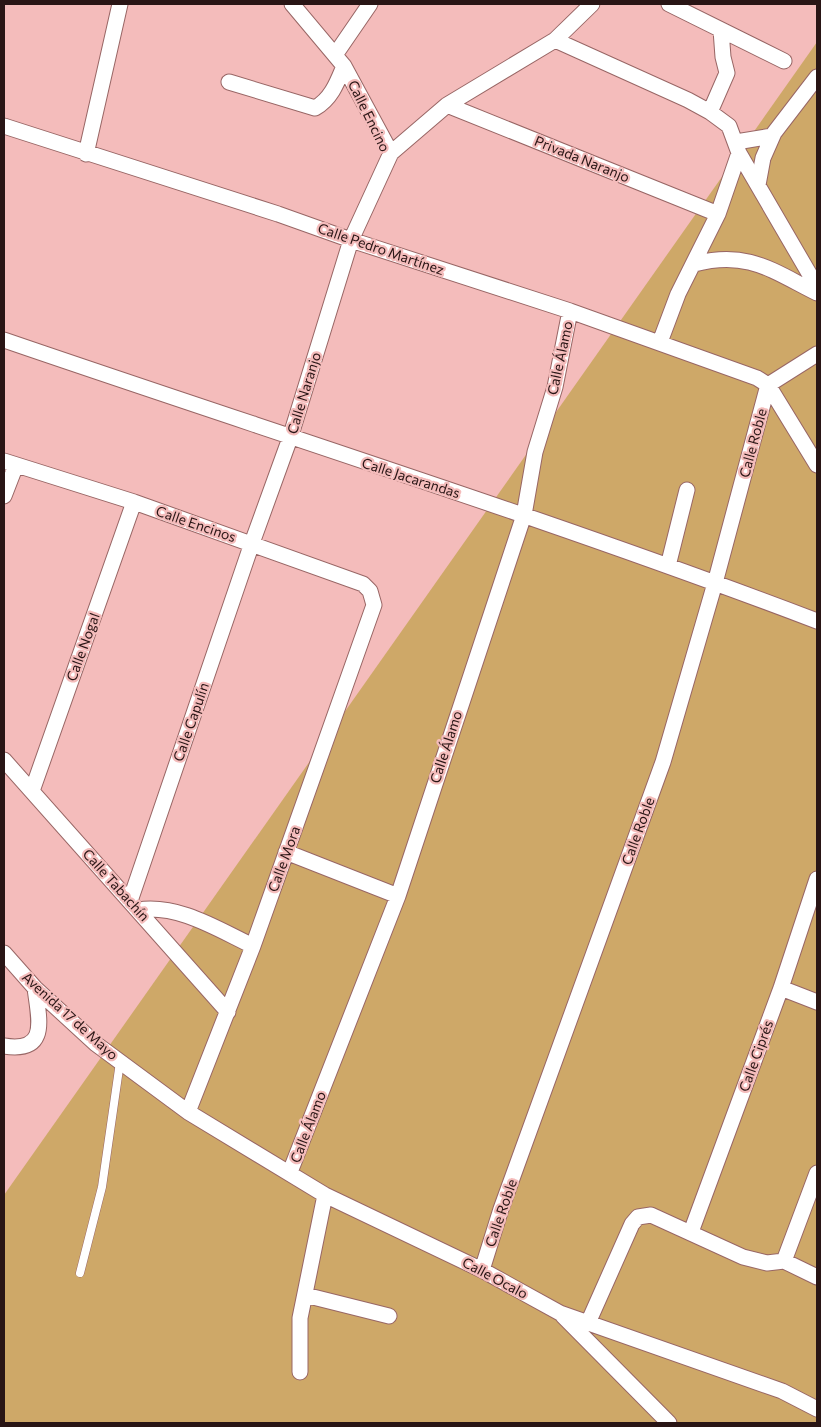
<svg xmlns="http://www.w3.org/2000/svg" width="821" height="1427" font-family="Commissioner,sans-serif">
  <rect width="100%" height="100%" fill="#f4bcbb"/>
  <path fill="#cea868" d="M817 42V1423H4V1195Z"/>
  <g fill="none" stroke-linecap="round" stroke-linejoin="round">
    <defs>
      <path id="service" d="M80 1273 102 1187 120 1062"/>
      <path id="minor" d="M292 4 344 66 391 153
        M669 4 784 61
        M555 40 688 100 710 112 729 126 739 153 817 287
        M335 55 370 4
        M229 82 315 108C331 99 337 83 344 66
        M447 105 718 214
        M710 112 727 73 723 57 721 30
        M4 126 278 214 351 240 570 311 757 378 768 385 817 465
        M736 142 772 136
        M86 154 120 4
        M758 185 763 158 774 133 817 77
        M694 264C747 250 771 270 817 293
        M4 340C275 433 549 519 817 621
        M660 342 678 294 718 214 739 153
        M4 461 134 502 363 584 370 591 374 605 253 946 188 1112
        M4 496 16 465
        M668 566 687 490
        M4 760 228 1012
        M32 791 134 502
        M286 852 398 896
        M130 901 252 543 290 438 351 240 391 153 447 105 555 40 592 4
        M138 910C179 904 217 929 253 946
        M4 953 35 988 96 1044 188 1112 325 1195 482 1270 560 1313 782 1391 817 1409
        M781 988 817 1002
        M4 1046C49 1053 39 1020 35 988
        M290 1172 398 896 524 515 535 452 555 387 570 311
        M691 1232 781 988 817 879
        M784 1261 817 1173
        M482 1270 501 1209 663 762 715 583 768 385 817 354
        M305 1295 389 1316
        M563 1316 669 1423
        M588 1323 632 1224 638 1217 651 1215 743 1257 767 1263 784 1261 817 1277
        M300 1372V1318L325 1195"/>
    </defs>
    <use href="#service" stroke="#986665" stroke-width="9"/>
    <use href="#minor" stroke="#986665" stroke-width="17"/>
    <use href="#service" stroke="#fff" stroke-width="8"/>
    <use href="#minor" stroke="#fff" stroke-width="15"/>
  </g>
  <g text-anchor="middle" stroke-width="4.5" stroke-linejoin="round" paint-order="stroke">
    <g font-size="14" fill="#291515" stroke="#f4bcbb">
      <text transform="translate(369 116) rotate(64)" y="5">Calle Encino</text>
      <text transform="translate(582 159) rotate(22)" y="5">Privada Naranjo</text>
      <text transform="translate(381 249) rotate(19)" y="5">Calle Pedro Martínez</text>
      <text transform="translate(560 358) rotate(-78)" y="5">Calle Álamo</text>
      <text transform="translate(304 393) rotate(-73)" y="5">Calle Naranjo</text>
      <text transform="translate(753 443) rotate(-75)" y="5">Calle Roble</text>
      <text transform="translate(411 478) rotate(18)" y="5">Calle Jacarandas</text>
      <text transform="translate(196 524) rotate(19)" y="5">Calle Encinos</text>
      <text transform="translate(83 647) rotate(-70)" y="5">Calle Nogal</text>
      <text transform="translate(191 722) rotate(-71)" y="5">Calle Capulín</text>
      <text transform="translate(446 747) rotate(-72)" y="5">Calle Álamo</text>
      <text transform="translate(638 831) rotate(-70)" y="5">Calle Roble</text>
      <text transform="translate(284 859) rotate(-70)" y="5">Calle Mora</text>
      <text transform="translate(116 885) rotate(48)" y="5">Calle Tabachín</text>
      <text transform="translate(70 1016) rotate(42)" y="5">Avenida 17 de Mayo</text>
      <text transform="translate(756 1056) rotate(-70)" y="5">Calle Ciprés</text>
      <text transform="translate(308 1127) rotate(-69)" y="5">Calle Álamo</text>
      <text transform="translate(501 1213) rotate(-71)" y="5">Calle Roble</text>
      <text transform="translate(495 1278) rotate(28)" y="5">Calle Ocalo</text>
    </g>
  </g>
  <rect width="821" height="1427" fill="none" stroke="#291515" stroke-width="10"/>
</svg>
